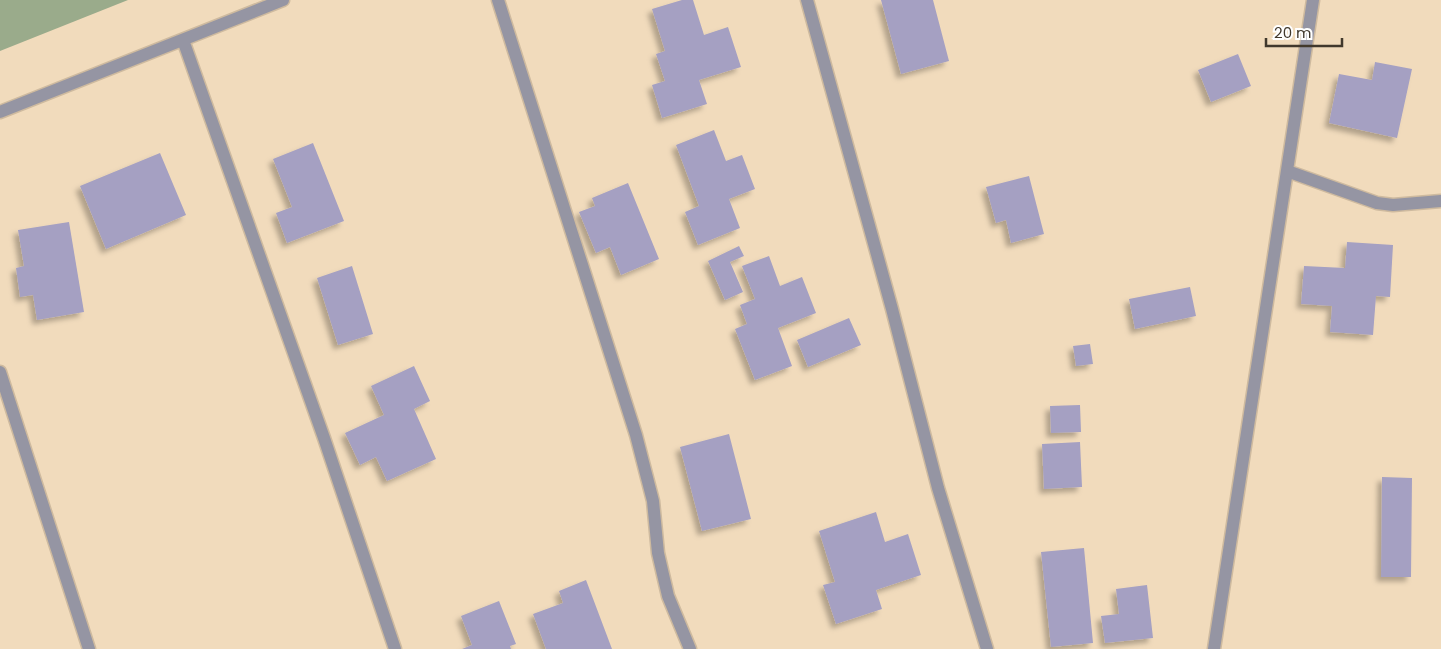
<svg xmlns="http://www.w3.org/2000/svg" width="1441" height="649" font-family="Poppins,sans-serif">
  <defs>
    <filter id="shadow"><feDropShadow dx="-4.5" dy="4.5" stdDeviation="2.5" flood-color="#0004"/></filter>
  </defs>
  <rect width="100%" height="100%" fill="#f1dbbc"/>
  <path fill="#9aab8b" d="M0 0H128L0 51Z"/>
  <path fill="#a5a0c2" filter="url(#shadow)" d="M682 0H693L704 35 728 27 741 67 699 80 707 104 662 118 652 85 665 81 656 54 665 51 652 9Z
    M881 0H933L949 61 901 74Z
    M1238 54 1251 86 1211 102 1198 70Z
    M1375 62 1412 69 1397 138 1329 123 1339 74 1372 80Z
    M714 130 726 161 742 155 755 189 729 199 740 228 698 245 685 212 699 206 676 145Z
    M313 143 344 221 287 243 276 213 292 207 273 159Z
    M160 153 186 215 106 249 80 186Z
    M1029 176 1044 234 1011 243 1006 220 996 223 986 187Z
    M628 183 659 259 621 275 610 247 596 253 579 212 595 206 592 198Z
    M69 222 84 312 37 320 33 295 20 297 16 268 24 266 18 230Z
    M1347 242 1393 245 1390 297 1376 296 1373 335 1330 332 1332 306 1301 304 1304 266 1345 268Z
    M739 246 744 256 730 262 743 292 725 300 708 261Z
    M769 256 780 286 802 277 816 313 778 328 792 366 755 380 735 329 747 324 740 305 755 299 742 266Z
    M352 266 373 334 338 345 317 278Z
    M1190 287 1196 316 1135 329 1129 299Z
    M849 318 861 345 808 367 797 340Z
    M1090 344 1093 364 1076 366 1073 346Z
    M414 366 430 401 414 409 436 459 387 481 376 457 360 465 345 433 384 415 371 386Z
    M1080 405 1081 432 1051 433 1050 406Z
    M729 434 751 519 702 531 680 447Z
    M1080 442 1082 487 1044 489 1042 444Z
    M1382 477 1412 478 1411 577H1381Z
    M876 512 885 542 908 534 921 575 876 590 882 609 836 624 823 585 835 582 819 531Z
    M1084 548 1093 643 1051 647 1041 552Z
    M586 580 612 649H546L533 614 563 603 559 591Z
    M1147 585 1153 638 1105 643 1101 616 1119 614 1116 589Z
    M499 601 516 644 510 646 511 649H462L472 645 461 616Z"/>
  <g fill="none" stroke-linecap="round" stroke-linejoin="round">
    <defs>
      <path id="minor" d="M498 0 636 435 653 501 658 553 668 596 690 649
        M807 0 892 309 938 488 987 649
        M183 40 324 438 395 649
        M0 112 283 0
        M1287 171 1377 203 1393 205 1441 201
        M0 372 89 649
        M1214 649 1313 0"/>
    </defs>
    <use href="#minor" stroke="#ceba9f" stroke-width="15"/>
    <use href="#minor" stroke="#9595a3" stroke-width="12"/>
  </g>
  <path d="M1266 38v8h76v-8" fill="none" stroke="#41382c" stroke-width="2.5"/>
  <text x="1274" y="38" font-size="15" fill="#41382c" stroke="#ffffff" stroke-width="4" paint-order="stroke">20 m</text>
</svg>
